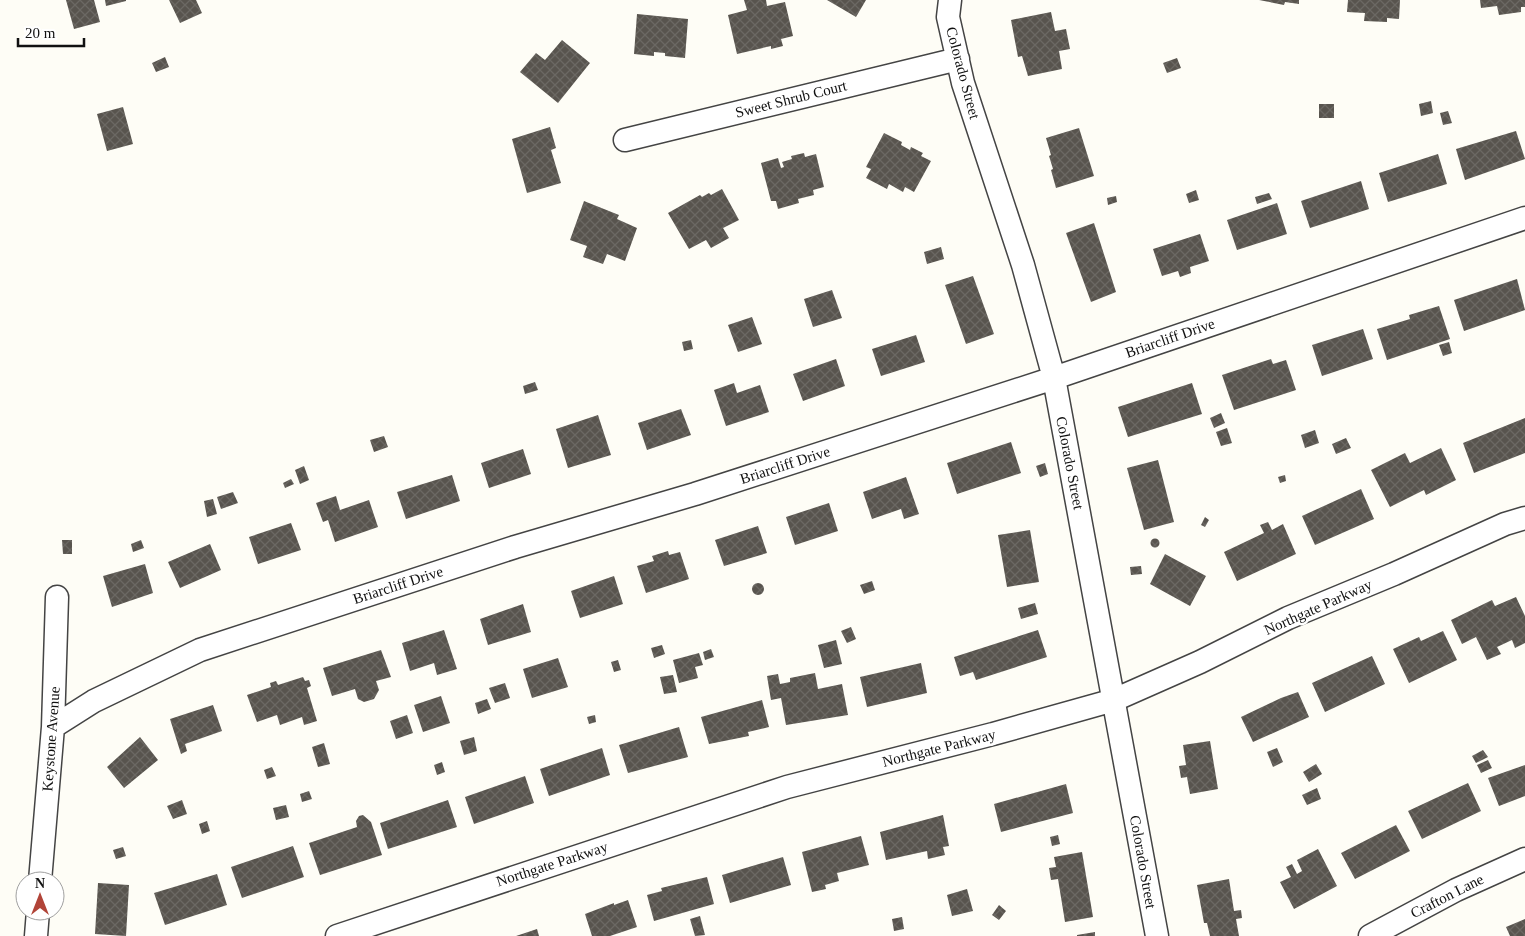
<svg xmlns="http://www.w3.org/2000/svg" width="1525" height="936" font-family="'Times New Roman',serif">
  <defs>
    <pattern id="building-cross-hatch" width="8" height="8" patternUnits="userSpaceOnUse" patternTransform="scale(1.25)"><rect width="8" height="8" fill="#58544e"/><path d="M0 0l8 8M0 8l8-8" fill="none" stroke="#6b6863"/></pattern>
  </defs>
  <rect width="100%" height="100%" fill="#fefdf6"/>
  <path fill="url(#building-cross-hatch)" d="M66 0H94L100 22 74 29Z
    M105 0H126V1L106 6Z
    M169 0H196L202 13 180 23Z
    M744 0H766L767 6 785 2 793 36 781 39 783 46 771 49V46L737 54 728 15 747 10Z
    M827 0H866L856 17Z
    M1259 0H1299V4L1285 2 1284 5Z
    M1348 0H1400L1399 19 1387 18V22L1364 21 1365 13 1347 12Z
    M1480 0H1525V7H1521V12L1499 15 1497 6 1481 8Z
    M1051 12 1055 31 1066 29 1070 49 1059 51 1062 69 1028 76 1022 56 1018 57 1011 20Z
    M637 14 688 19 685 58 665 56V53L654 52V56L634 54Z
    M562 40 590 63 558 103 520 72 536 53 545 60Z
    M165 57 169 67 156 72 152 63Z
    M1177 58 1181 68 1167 73 1163 63Z
    M1431 101 1433 113 1421 116 1419 104Z
    M1319 104H1334V118H1319Z
    M123 107 133 144 107 151 97 114Z
    M1448 111 1452 123 1443 125 1440 113Z
    M550 127 556 148 551 150 561 183 527 193 512 139Z
    M1079 128 1094 176 1056 188 1051 170 1053 169 1049 156 1051 155 1046 138Z
    M1516 131 1525 159 1465 180 1456 149Z
    M884 133 902 142 901 145 910 150 911 147 923 153 921 156 931 161 914 192 905 187 903 192 889 184 887 189 866 178 871 169 866 167Z
    M804 153 805 157 816 154 824 187 813 190 814 195 798 199 799 203 778 209 776 201H771L761 163 778 158 781 168 784 167 782 162 792 159 791 156Z
    M1438 154 1447 184 1388 202 1379 173Z
    M1361 181 1369 209 1310 228 1301 201Z
    M722 189 739 220 723 228 729 238 711 248 706 240 689 249 668 213 700 195 702 197 709 193 711 195Z
    M1196 190 1199 200 1189 203 1186 194Z
    M1269 193 1272 199 1257 204 1255 197Z
    M1116 196 1117 202 1108 205 1107 198Z
    M584 201 619 215 617 219 637 228 625 261 607 254 603 264 583 257 587 246 570 240Z
    M1277 203 1287 234 1237 250 1227 220Z
    M1094 223 1116 292 1091 302 1066 233Z
    M1200 234 1209 261 1190 267 1191 273 1180 277 1178 271 1162 276 1153 249Z
    M941 247 944 259 927 264 924 252Z
    M973 276 994 334 966 344 945 285Z
    M1517 279 1525 310 1464 331 1454 300Z
    M832 290 842 318 813 327 804 299Z
    M1439 306 1450 339 1387 360 1377 329 1410 319 1409 315Z
    M752 317 762 344 738 352 728 325Z
    M1363 329 1373 359 1322 376 1312 345Z
    M916 335 925 362 881 376 872 349Z
    M691 340 693 349 684 351 682 342Z
    M1449 342 1452 353 1443 356 1439 345Z
    M836 359 845 386 803 401 793 374Z
    M1271 359 1273 364 1286 360 1296 390 1234 410 1222 375Z
    M535 382 538 390 525 394 523 386Z
    M734 383 737 393 760 385 769 412 726 426 714 390Z
    M1192 383 1202 414 1128 437 1118 407Z
    M681 409 691 435 647 450 638 423Z
    M1221 413 1225 423 1214 428 1210 418Z
    M598 415 611 455 568 468 556 429Z
    M1525 418V453L1474 473 1463 443Z
    M1227 428 1232 443 1221 446 1216 432Z
    M1315 430 1319 443 1305 448 1301 435Z
    M384 436 388 447 374 452 370 440Z
    M1346 438 1351 448 1336 454 1332 444Z
    M1011 442 1021 473 957 494 947 463Z
    M1441 448 1456 480 1426 495 1424 490 1390 507 1371 470 1405 453 1410 463Z
    M523 449 531 474 489 488 481 463Z
    M1158 460 1174 522 1144 530 1127 468Z
    M1045 463 1048 474 1040 477 1036 466Z
    M304 466 309 480 300 484 295 470Z
    M452 475 460 501 406 519 397 492Z
    M1285 475 1286 481 1280 483 1278 477Z
    M906 477 919 514 904 519 901 509 872 519 863 492Z
    M291 479 294 484 285 488 283 483Z
    M1361 489 1374 519 1315 545 1302 516Z
    M233 492 238 503 221 509 217 497Z
    M336 496 340 510 369 500 378 527 335 542 328 520 323 522 316 503Z
    M213 499 217 514 207 517 204 501Z
    M829 503 838 531 795 545 786 517Z
    M1205 517 1209 520 1205 527 1201 525Z
    M1268 522 1272 530 1283 524 1296 554 1237 581 1224 552 1264 533 1260 525Z
    M291 523 301 550 258 564 249 537Z
    M758 526 767 553 724 566 715 540Z
    M1030 530 1039 582 1007 587 998 535Z
    M1150.5 543a4.5 4.5 0 1 1 9 0a4.5 4.5 0 1 1-9 0Z
    M62 540H72V554H63Z
    M141 540 144 548 133 552 131 544Z
    M210 544 221 570 180 588 168 562Z
    M668 551 669 555 680 552 689 579 646 593 637 566 654 561 652 556Z
    M1165 554 1206 576 1190 606 1150 584Z
    M145 564 153 593 112 607 103 576Z
    M1141 566 1142 574 1131 575 1130 567Z
    M614 576 623 604 580 618 571 591Z
    M872 581 875 590 864 594 860 585Z
    M752 589a6 6 0 1 1 12 0a6 6 0 1 1-12 0Z
    M1516 597 1525 616V643L1515 648 1512 640 1497 647 1501 654 1487 660 1476 637 1462 644 1451 620 1492 600 1495 606Z
    M1035 603 1038 614 1021 619 1018 608Z
    M523 604 531 632 488 645 480 619Z
    M851 627 856 639 847 643 841 631Z
    M444 630 457 669 437 675 434 663 410 671 402 643Z
    M1038 630 1047 657 976 680 973 672 960 676 954 657Z
    M1443 631 1457 660 1409 683 1393 649 1419 637 1421 641Z
    M836 640 842 664 824 668 818 645Z
    M662 645 665 654 654 658 651 648Z
    M711 649 714 657 705 660 703 652Z
    M381 650 391 677 376 681 379 690 374 699 364 702 358 699 355 689 332 696 323 668Z
    M699 653 703 665 695 667 698 678 679 683 673 660Z
    M1372 656 1385 684 1325 712 1312 683Z
    M558 658 568 687 532 698 523 669Z
    M618 660 621 670 614 672 611 662Z
    M921 663 927 693 867 707 860 677Z
    M815 673 818 689 842 684 848 715 786 725 781 698 771 700 767 676 778 674 780 684 790 682V678Z
    M673 675 677 692 664 694 660 677Z
    M303 677 305 681 309 680 311 686 307 688 317 721 304 725 302 717 280 725 277 715 257 722 247 695 271 687 270 683 276 681 278 685Z
    M505 683 510 698 495 703 489 688Z
    M1298 692 1309 717 1253 742 1241 717 1281 698Z
    M441 696 450 723 423 732 414 705Z
    M487 699 491 709 478 714 475 703Z
    M762 700 769 727 748 732 749 736 709 744 701 717Z
    M213 705 222 731 185 744 187 751 181 754 170 719Z
    M407 715 413 733 396 739 390 721Z
    M595 715 596 722 589 724 587 717Z
    M679 727 688 757 628 773 619 745Z
    M140 737 158 760 124 788 107 767Z
    M474 737 477 751 464 755 460 741Z
    M1210 741 1218 789 1190 794 1187 777 1181 778 1179 766 1186 765 1183 745Z
    M324 743 330 764 318 767 312 747Z
    M602 748 610 775 549 796 540 769Z
    M1277 748 1283 762 1273 767 1267 752Z
    M1483 750 1488 757 1476 763 1472 756Z
    M1488 760 1492 768 1481 773 1477 765Z
    M442 762 445 772 437 775 434 765Z
    M1316 764 1322 774 1309 782 1303 772Z
    M1525 765V796L1499 806 1488 778Z
    M272 767 276 776 267 779 264 770Z
    M525 776 534 803 474 824 465 797Z
    M1468 783 1481 811 1422 839 1408 811Z
    M1066 784 1073 813 1001 832 994 804Z
    M1317 788 1321 799 1307 805 1302 795Z
    M309 791 312 799 302 802 300 794Z
    M182 800 187 814 173 819 167 806Z
    M448 800 457 827 388 849 380 823Z
    M286 805 289 817 276 820 273 808Z
    M363 815 371 822 382 855 320 875 309 843 357 827 356 821 359 816Z
    M943 815 949 846 943 847 945 855 928 859 927 851 886 860 880 832Z
    M207 821 210 831 202 834 199 824Z
    M1396 825 1410 851 1355 879 1341 853Z
    M1058 835 1060 844 1052 846 1050 837Z
    M861 836 869 865 837 873 839 881 825 885 826 889 812 892 802 852Z
    M293 846 304 877 242 898 231 867Z
    M123 847 126 856 116 859 113 850Z
    M1318 849 1337 886 1294 909 1280 882 1291 877 1286 867 1292 864 1297 874 1302 871 1297 860Z
    M1082 852 1093 917 1065 922 1058 879 1051 880 1049 868 1056 867 1054 857Z
    M783 857 791 885 730 903 722 875Z
    M217 874 227 905 165 925 154 893Z
    M707 877 714 904 654 921 647 895 662 891 661 888Z
    M1229 879 1234 911 1241 910 1242 918 1236 919 1239 936H1210L1207 923H1204L1197 885Z
    M98 883 129 885 126 936 95 934Z
    M967 889 973 911 952 916 947 895Z
    M628 900 637 927 610 936H592L585 914 614 903V905Z
    M999 905 1006 911 999 920 992 915Z
    M700 916 705 935 695 936 690 919Z
    M902 917 904 929 894 931 892 919Z
    M1525 919V936H1510L1506 927Z
    M537 929 539 936H516Z
    M1095 932V936H1077V935Z"/>
  <g fill="none" stroke-linecap="round" stroke-linejoin="round">
    <defs>
      <path id="minor" d="M950 0 948 17 963 83 1023 265 1054 378 1157 936
        M625 140 958 59
        M53 727 94 701 200 650 515 547 695 494 1054 378 1525 218
        M40 881 53 727 57 597
        M36 936 38 911
        M337 936 787 787 993 734 1114 700 1200 662 1288 618 1394 574 1505 524 1525 518
        M1370 936 1456 890 1525 859"/>
    </defs>
    <use href="#minor" stroke="#444" stroke-width="25"/>
    <use href="#minor" stroke="#fff" stroke-width="22"/>
  </g>
  <g text-anchor="middle" stroke-width="5" stroke-linejoin="round" paint-order="stroke">
    <g font-size="15" fill="#111" stroke="#fff">
      <text transform="translate(963 73) rotate(75)" y="5">Colorado Street</text>
      <text transform="translate(791 99) rotate(-14)" y="5">Sweet Shrub Court</text>
      <text transform="translate(1170 338) rotate(-19)" y="5">Briarcliff Drive</text>
      <text transform="translate(1070 463) rotate(79)" y="5">Colorado Street</text>
      <text transform="translate(785 465) rotate(-18)" y="5">Briarcliff Drive</text>
      <text transform="translate(398 585) rotate(-18)" y="5">Briarcliff Drive</text>
      <text transform="translate(1318 607) rotate(-24)" y="5">Northgate Parkway</text>
      <text transform="translate(51 739) rotate(-86)" y="5">Keystone Avenue</text>
      <text transform="translate(939 748) rotate(-14)" y="5">Northgate Parkway</text>
      <text transform="translate(1143 862) rotate(80)" y="5">Colorado Street</text>
      <text transform="translate(552 864) rotate(-18)" y="5">Northgate Parkway</text>
      <text transform="translate(1447 896) rotate(-27)" y="5">Crafton Lane</text>
    </g>
  </g>
  <g transform="translate(40 896)"><circle r="24" fill="#ffffff" stroke="#a0a0a0"/>
  <path d="M0-4L9 19L0 12L-9 19Z" fill="#b14438"/>
  <text y="-8" font-size="14" font-weight="bold" text-anchor="middle" fill="#111111">N</text>
  </g>
  <path d="M18 38v8h66v-8" fill="none" stroke="#111111" stroke-width="2.5"/>
  <text x="25" y="38" font-size="15" fill="#111111" stroke="#ffffff" stroke-width="4" paint-order="stroke">20 m</text>
</svg>
